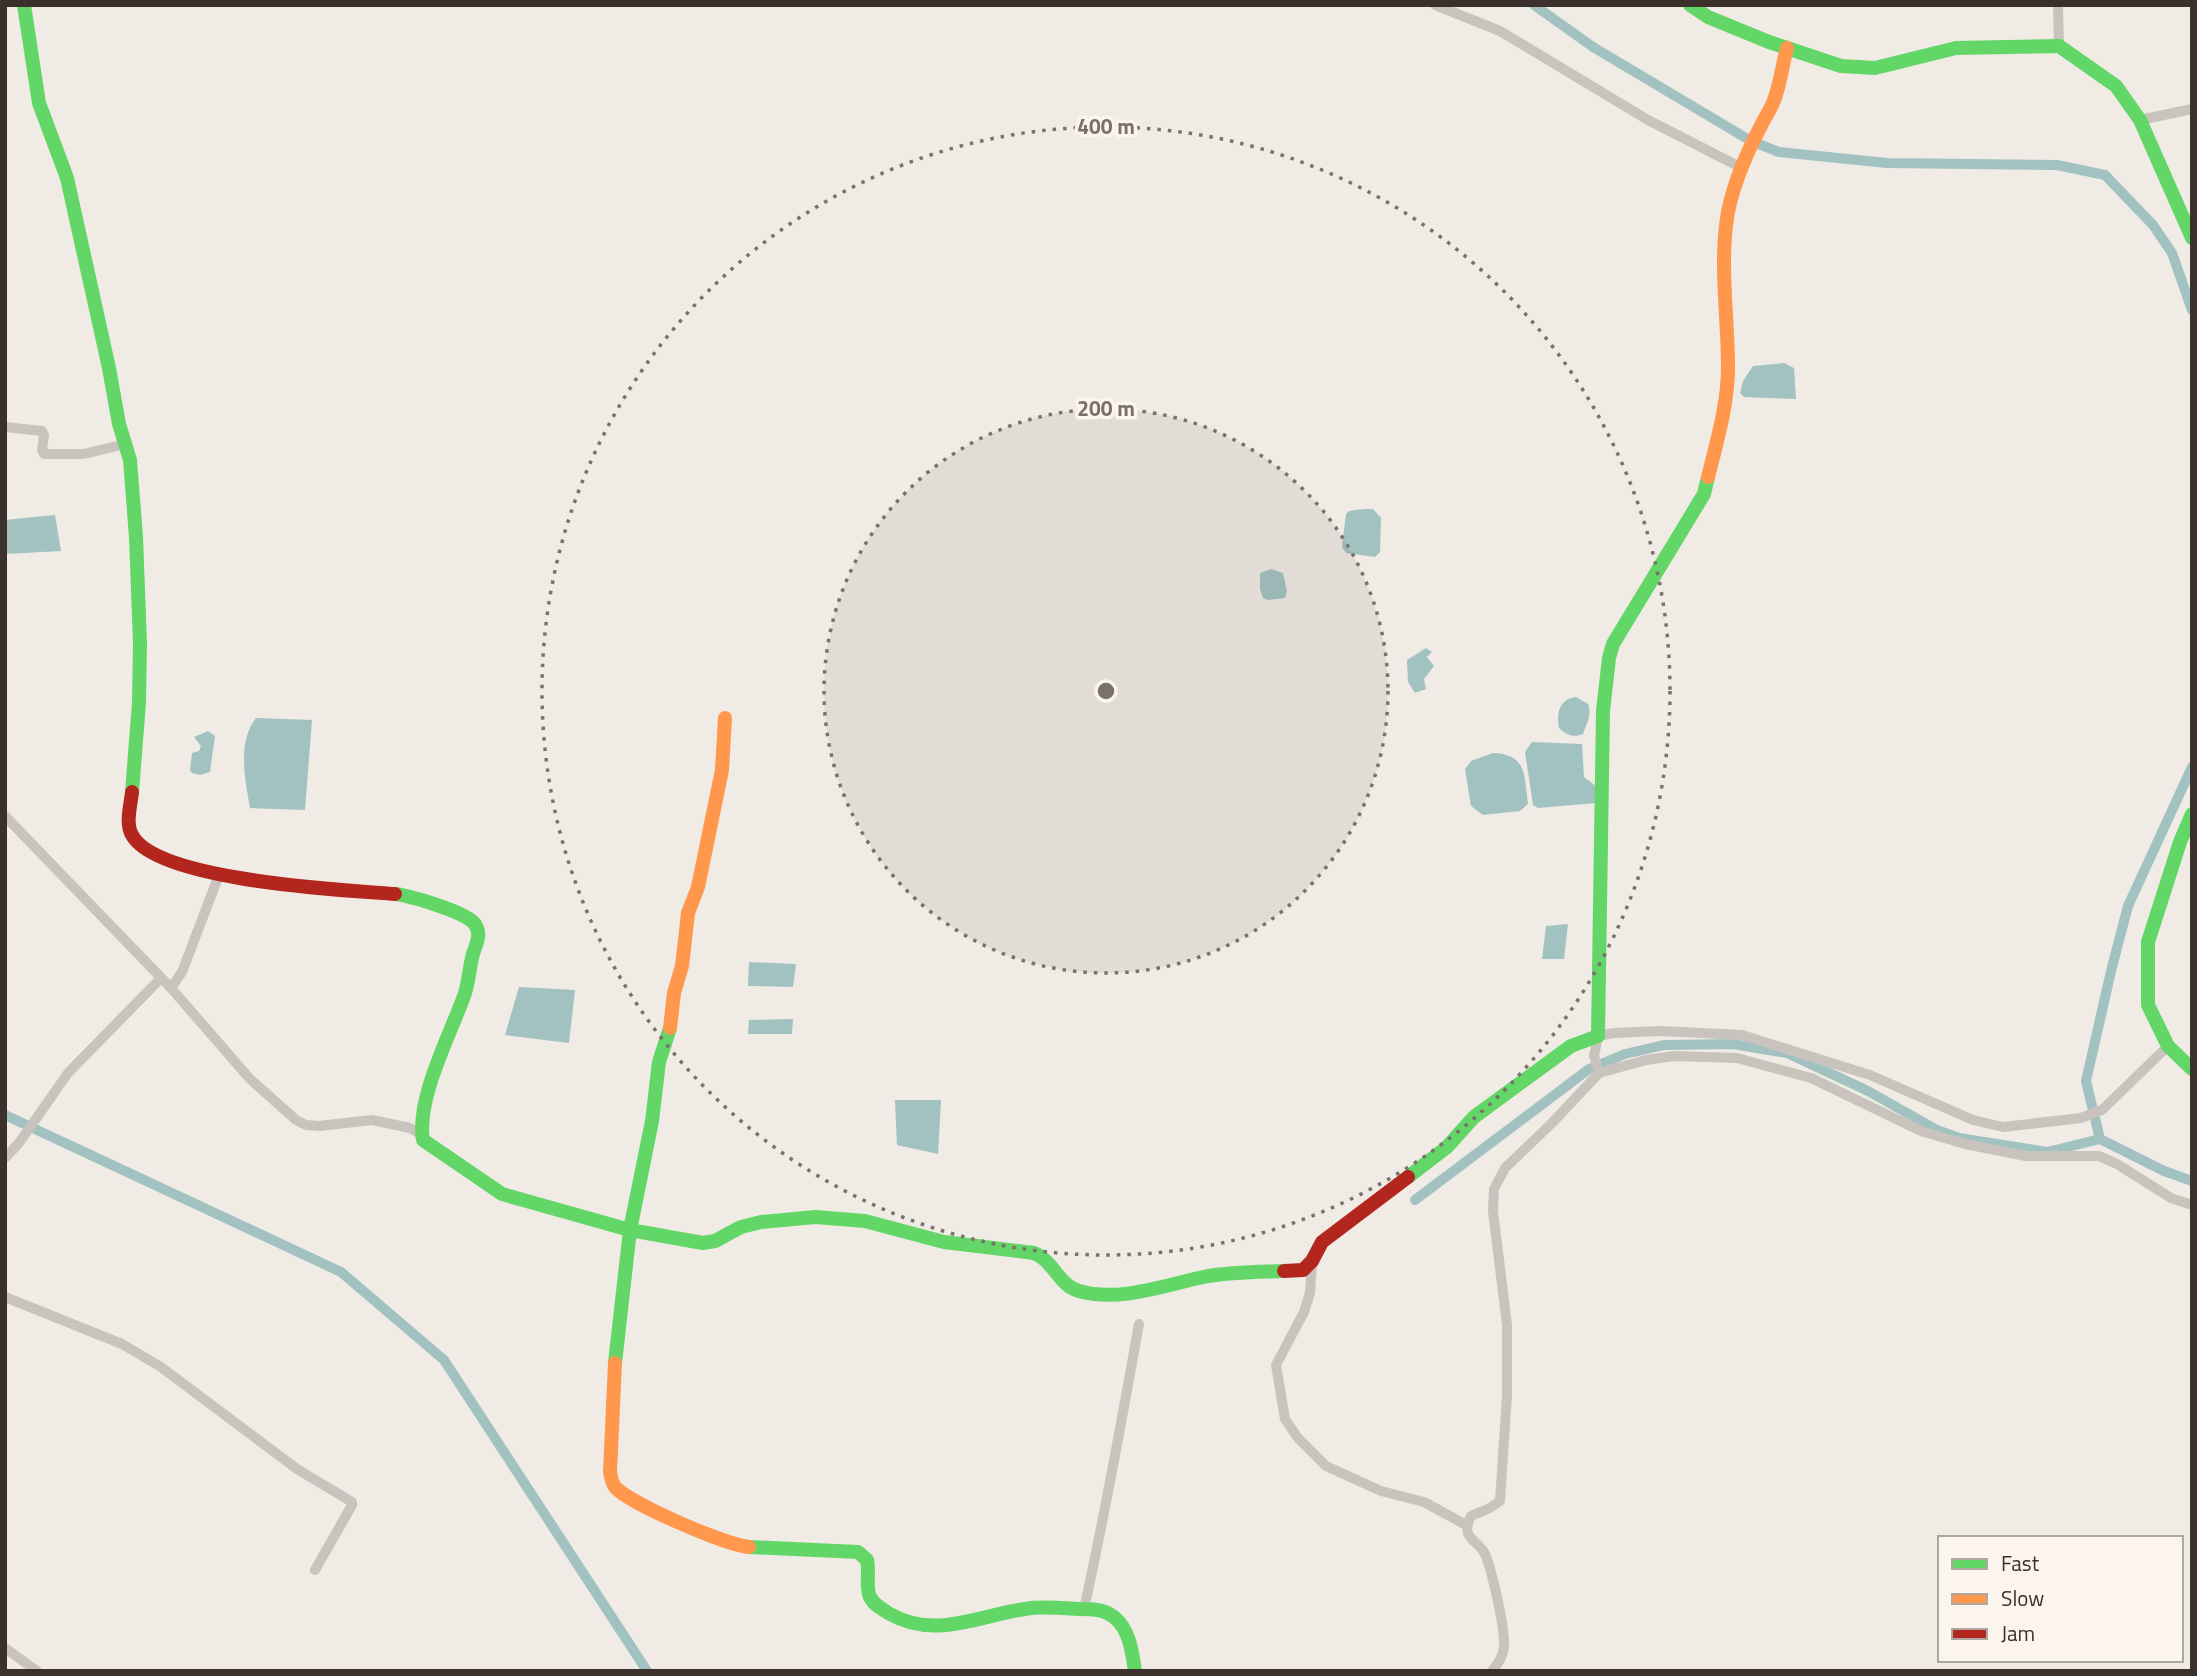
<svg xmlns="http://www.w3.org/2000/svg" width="2197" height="1676" font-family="'Titillium Web',sans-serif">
  <rect width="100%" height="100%" fill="#f0ebe5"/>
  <path fill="#a1c2c1" d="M1784 363 1794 368 1796 399 1744 397 1740 393 1743 381 1753 366Z
    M1364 509H1373L1381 518 1380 552 1375 557 1346 553 1342 547 1346 514 1349 511Z
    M55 515 61 551 5 554V520Z
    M1271 569 1283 573 1287 591 1285 598 1268 600 1263 598 1260 589V573Z
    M1426 648 1432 652 1427 657 1434 666 1424 679 1426 689 1415 693 1408 682 1407 660Z
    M1576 697 1588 704C1592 715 1587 723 1583 734 1574 738 1566 735 1559 728 1556 714 1559 699 1576 697Z
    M256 718 312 720 305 810 250 808C245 779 237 742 256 718Z
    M208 731 215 736 210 772 200 775 192 773 190 770 192 753 199 751 201 746 194 737Z
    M1532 742 1582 744 1584 777 1597 787 1596 803 1538 808 1533 805 1525 752Z
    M1493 753C1528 754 1524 777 1528 804L1520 811 1483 815 1471 806 1465 769 1471 761Z
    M1568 924 1564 959H1542L1546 926Z
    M749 962 796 964 793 987 748 986Z
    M519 987 575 990 569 1043 505 1035Z
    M793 1019 792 1034H748L749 1020Z
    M895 1100H941L938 1154 897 1145Z"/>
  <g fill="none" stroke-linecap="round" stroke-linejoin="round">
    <path stroke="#a1c2c1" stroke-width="10" d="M1534 5 1593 47 1751 141 1779 152 1887 163 2057 165 2105 175 2153 225 2172 253 2192 310
      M5 1115 341 1272 444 1360 647 1671
      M2100 1139 2086 1081 2112 967 2128 906 2192 767
      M1415 1200 1589 1069 1625 1054 1664 1045 1733 1044 1787 1053 1868 1091 1937 1130 1959 1138 2047 1152 2100 1139 2164 1171 2192 1181"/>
    <path stroke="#c9c3be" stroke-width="10" d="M1435 5 1500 31 1648 120 1740 167
      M2058 5 2059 46
      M2140 120 2192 109
      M5 427 42 431 44 435 42 450 44 454H84L125 444
      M5 816 171 988 250 1079 296 1120 306 1125 319 1126 372 1120 410 1128 422 1135
      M171 988 182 972 219 875
      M1599 1073 1594 1056 1598 1036 1614 1033 1660 1031 1742 1035 1870 1075 1973 1120 2003 1127 2081 1118 2102 1110 2168 1046
      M5 1158 19 1143 68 1073 161 978
      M1312 1265 1310 1293 1304 1312 1276 1365 1285 1419 1298 1438 1326 1466 1381 1491 1424 1502 1466 1525
      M5 1297 122 1344 161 1367 297 1469 352 1502V1505L315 1570
      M1084 1609C1105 1515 1122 1419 1139 1324
      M5 1648 37 1671
      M1492 1671C1498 1664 1503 1656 1504 1647 1505 1627 1493 1576 1486 1556 1479 1539 1459 1540 1471 1516L1490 1508 1500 1501 1507 1395V1325L1493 1211 1494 1189 1505 1168 1552 1123 1599 1073 1646 1060 1674 1056 1737 1058 1811 1078 1921 1131 1965 1144 2026 1156H2099L2117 1164 2171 1198 2192 1205"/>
    <path stroke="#63d668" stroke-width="14" d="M24 5 39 103 67 178 109 368 119 424 130 460 136 537 140 643 139 703 132 792
      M1690 5 1708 17 1769 42 1841 66 1875 68 1956 48 2059 46 2116 86 2140 120 2192 238
      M2192 814 2180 842 2148 942V1005L2168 1046 2192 1069
      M395 894C411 896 466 912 475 924 482 935 476 944 473 954 469 968 469 983 464 996 450 1035 416 1099 423 1140L502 1194 630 1230 615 1363
      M670 1028 659 1062 652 1121 630 1230 703 1243 715 1241 741 1227 761 1222 815 1217 865 1221 944 1242 1034 1253C1054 1261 1058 1285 1079 1291 1120 1303 1167 1284 1208 1276 1233 1272 1258 1272 1284 1271
      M1408 1177 1447 1147 1474 1117 1571 1046 1598 1036 1603 711 1609 658 1613 644 1704 494 1708 477
      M749 1547 858 1552 867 1560C870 1572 865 1586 870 1597 874 1605 883 1610 890 1614 936 1640 979 1615 1025 1609 1043 1606 1061 1608 1079 1609 1091 1609 1104 1609 1114 1617 1130 1630 1132 1652 1135 1671"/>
    <path stroke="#ff974d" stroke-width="14" d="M1708 477C1717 441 1728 404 1728 367 1728 316 1719 262 1728 212 1735 176 1752 141 1770 109 1779 94 1782 66 1787 48
      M670 1028 674 993 682 966 688 913 698 887 722 770 725 718
      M615 1363 610 1472C611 1477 612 1483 615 1487 630 1504 726 1545 749 1547"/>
    <path stroke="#b3261e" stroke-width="14" d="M132 792C131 804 125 823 132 835 157 881 343 890 395 894
      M1284 1271 1303 1270 1312 1261 1322 1242 1408 1177"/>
  </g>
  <circle cx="1106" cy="691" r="282" fill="#7a716c" fill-opacity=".12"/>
  <g fill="none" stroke="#7a716c" stroke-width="3.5" stroke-dasharray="3.5 7">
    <circle cx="1106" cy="691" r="282"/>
    <circle cx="1106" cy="691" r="564"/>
  </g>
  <circle cx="1106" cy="691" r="10" fill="#7a716c" stroke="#fbf5ee" stroke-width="3.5"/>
  <g font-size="21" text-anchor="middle" font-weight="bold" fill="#7a716c" stroke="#fbf5ee" stroke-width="7" stroke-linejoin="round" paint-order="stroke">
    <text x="1106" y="134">400 m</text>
    <text x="1106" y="416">200 m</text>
  </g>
  <rect width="2197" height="1676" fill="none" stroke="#3b302b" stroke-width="14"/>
  <rect x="1938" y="1536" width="245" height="126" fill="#fbf5ee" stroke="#aea6a0" stroke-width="2"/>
  <rect x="1952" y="1559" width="35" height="10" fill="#63d668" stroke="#aea6a0" stroke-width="2"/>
  <text x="2001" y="1571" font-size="21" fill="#3b302b">Fast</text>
  <rect x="1952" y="1594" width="35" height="10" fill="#ff974d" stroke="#aea6a0" stroke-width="2"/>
  <text x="2001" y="1606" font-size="21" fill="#3b302b">Slow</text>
  <rect x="1952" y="1629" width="35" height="10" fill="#b3261e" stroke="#aea6a0" stroke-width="2"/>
  <text x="2001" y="1641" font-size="21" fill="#3b302b">Jam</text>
</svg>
